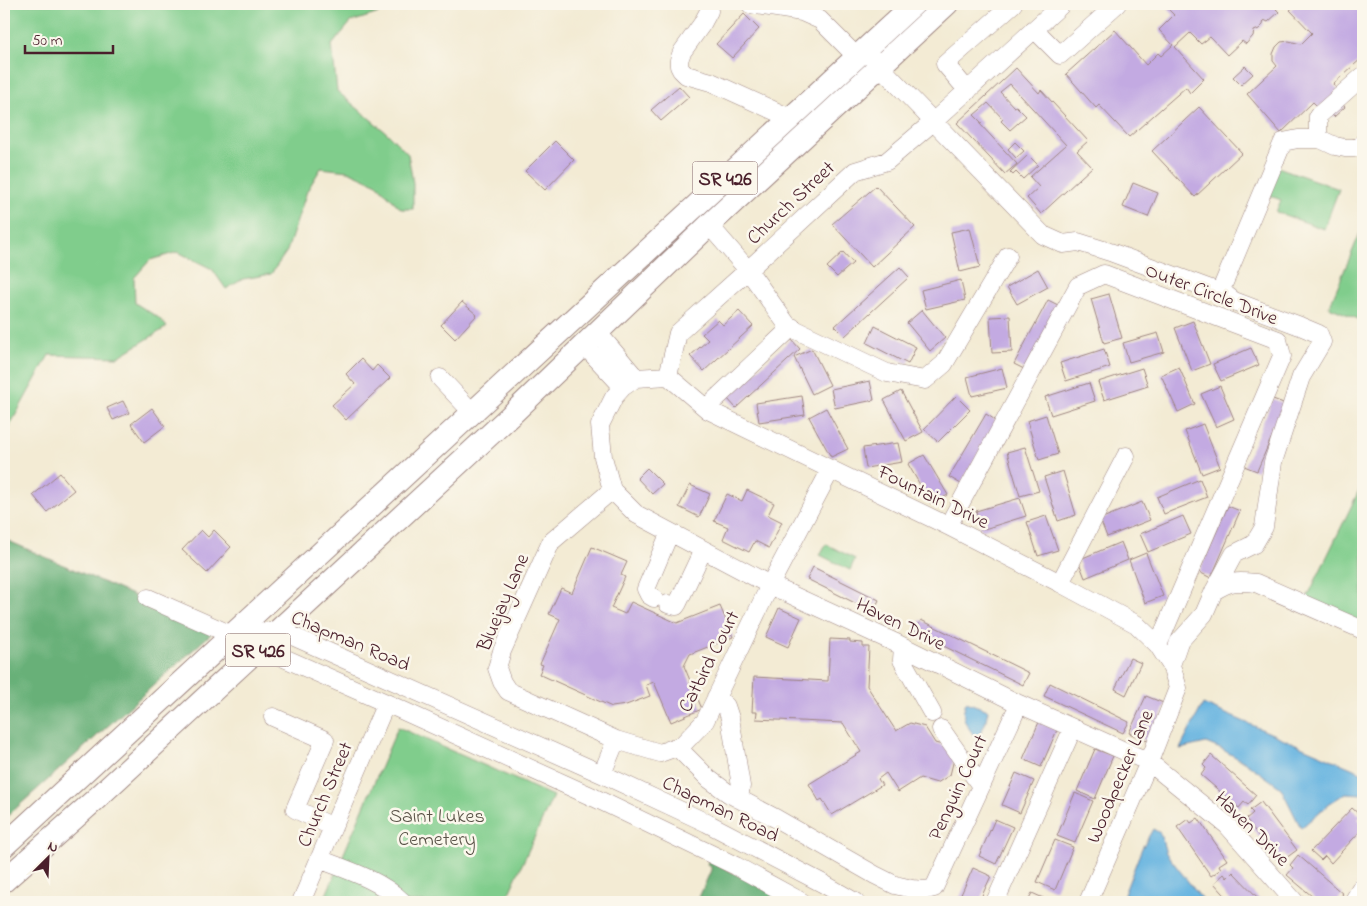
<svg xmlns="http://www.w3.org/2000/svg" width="1367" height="906" font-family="'Indie Flower',sans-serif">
  <rect width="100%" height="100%" fill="#fbf7ec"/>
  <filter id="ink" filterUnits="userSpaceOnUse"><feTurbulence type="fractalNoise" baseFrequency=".02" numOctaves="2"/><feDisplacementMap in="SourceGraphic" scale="10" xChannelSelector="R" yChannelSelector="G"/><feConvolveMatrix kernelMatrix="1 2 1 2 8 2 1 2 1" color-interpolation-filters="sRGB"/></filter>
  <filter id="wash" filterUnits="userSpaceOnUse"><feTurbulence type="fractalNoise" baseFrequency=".0096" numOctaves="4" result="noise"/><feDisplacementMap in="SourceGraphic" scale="20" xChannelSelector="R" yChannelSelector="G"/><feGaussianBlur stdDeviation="1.12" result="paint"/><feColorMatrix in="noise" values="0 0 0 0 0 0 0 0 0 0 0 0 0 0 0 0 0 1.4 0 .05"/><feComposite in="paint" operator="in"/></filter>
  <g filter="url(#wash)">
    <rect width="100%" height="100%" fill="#f3ebd4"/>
    <path fill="#80cd8c" stroke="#65765c" d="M4 4H394L385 11 351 22 332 45 337 91 388 134 408 154 413 183V209H401L377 184 348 171 321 168 307 191 287 251 271 274 243 279 226 289 212 269 178 252 150 260 134 278 135 303 159 318 167 327 118 357 49 355 4 436Z
      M1275 166 1339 189 1324 229 1276 212 1281 200 1265 194Z
      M1363 226V321L1329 307Z
      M1363 482V627L1305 602Z
      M826 544 855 559 850 570 820 555Z
      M398 727 553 796 505 902H323Z"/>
    <path fill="#68b078" stroke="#596852" d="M4 539 146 601 211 634 4 819Z
      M709 860 788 902H697L711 870V867L707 864Z"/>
    <path fill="#66b4e0" stroke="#586a86" d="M966 702 988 710 985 724 978 739 975 737C966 724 960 718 966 702Z
      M1203 704 1363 773V794L1346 793 1330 803 1301 828 1281 788 1248 764 1223 750 1206 743 1180 749Z
      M1153 829 1160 833 1166 853 1204 902H1121L1142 848Z"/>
    <g id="blocks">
      <path fill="#c3aae2" d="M1172 4H1282L1276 9 1279 12 1268 22 1264 20 1263 25 1259 29 1254 31 1253 36 1246 44 1242 41 1227 55 1210 37 1201 44 1190 33 1175 47 1204 79 1190 93 1186 87 1129 137 1099 105 1096 108 1066 74 1115 30 1146 65 1158 53 1161 56 1173 45 1159 30 1174 15 1167 8Z
        M1297 4H1356L1363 12V57L1333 84 1338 90 1334 94 1345 107 1334 117 1323 104 1319 108 1313 102 1281 133 1247 94 1277 66 1273 61V54L1276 47 1281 42 1289 41 1301 44 1312 33 1290 10Z
        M744 14 759 29 732 58 716 44Z
        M1245 66 1253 74 1241 85 1233 77Z
        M1016 68 1039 93 1041 90 1088 141 1077 151 1092 167 1041 214 1027 198 1039 187 1030 177 1066 145 1010 84 1000 92 1014 107 1016 106 1026 116 1010 130 1001 121 1003 119 988 103 974 115 982 123 980 124 1017 164 1005 174 957 123Z
        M679 86 689 97 661 121 651 110Z
        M1199 107 1242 153 1195 197 1152 151Z
        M555 141 574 160 545 190 525 171Z
        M1015 142 1024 151 1016 158 1008 149Z
        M1028 155 1038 165 1023 179 1016 172 1013 175 1010 172Z
        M1133 183 1158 193 1148 217 1123 207Z
        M876 186 915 227 872 267 832 224Z
        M970 228 980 267 960 272 951 232Z
        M843 252 853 263 837 277 827 267Z
        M900 267 909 277 845 336 835 326Z
        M1038 269 1048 287 1017 304 1007 287Z
        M961 280 965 300 926 309 921 290Z
        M1109 294 1122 338 1104 343 1091 299Z
        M1048 300 1060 306 1026 370 1014 364Z
        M462 302 477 315 455 339 441 325Z
        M922 310 945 338 930 351 907 323Z
        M739 311 753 326 704 371 690 356 708 340 702 334 718 320 723 325Z
        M1010 316 1012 352 992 353 990 317Z
        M1193 321 1210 364 1192 371 1175 328Z
        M875 326 916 347 908 364 867 343Z
        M1158 333 1164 352 1129 362 1123 343Z
        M791 339 800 349 736 408 727 398Z
        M1251 348 1259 365 1221 381 1213 364Z
        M812 349 830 385 812 394 794 357Z
        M1104 349 1110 367 1066 381 1060 363Z
        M361 359 372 371 377 365 390 378 346 420 332 405 355 384 346 374Z
        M1179 367 1195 404 1178 412 1161 375Z
        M1002 368 1007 388 972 396 967 377Z
        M1142 368 1148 386 1104 400 1098 382Z
        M870 381 874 400 835 408 831 389Z
        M1089 383 1095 401 1051 415 1045 397Z
        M1220 386 1234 419 1216 427 1201 394Z
        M901 391 923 432 906 441 884 400Z
        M802 396 805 415 759 422 756 403Z
        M956 396 970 410 938 442 924 429Z
        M1273 399 1286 404 1257 471 1244 466Z
        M123 401 129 413 113 420 107 408Z
        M152 408 165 426 144 442 131 424Z
        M826 408 848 449 831 457 809 417Z
        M986 414 997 421 961 484 949 477Z
        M1046 415 1058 454 1039 460 1027 421Z
        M1203 424 1220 467 1202 474 1185 431Z
        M898 443 902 462 866 468 863 448Z
        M1025 447 1039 491 1020 496 1007 452Z
        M924 455 948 495 931 504 908 464Z
        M647 468 663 484 652 494 637 478Z
        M1063 471 1076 515 1058 521 1044 477Z
        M60 473 74 490 47 512 33 495Z
        M1200 479 1207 497 1164 514 1157 497Z
        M690 485 710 494 699 517 679 507Z
        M747 490 774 503 768 515 782 522 769 548 755 541 749 552 723 539 728 527 714 521 727 494 742 501Z
        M1020 498 1026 516 981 530 976 511Z
        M1142 502 1150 520 1107 537 1100 519Z
        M1228 506 1240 511 1211 578 1199 572Z
        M1046 516 1058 550 1038 556 1027 522Z
        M1183 516 1191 534 1148 552 1140 534Z
        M201 530 208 537 214 530 231 547 207 573 182 550Z
        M1121 542 1128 560 1085 578 1078 560Z
        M592 547 627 562 621 575 625 577 611 608 625 614 631 602 677 623 720 606 733 637 690 654 684 666 702 709 671 722 654 682 646 685 650 696 626 705 612 707 539 674 543 665 540 664 560 619 549 614 561 588 572 593Z
        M1146 553 1163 596 1145 603 1129 560Z
        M813 567 879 600 873 612 807 579Z
        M779 608 801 618 788 647 766 637Z
        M921 620 1029 673 1023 685 915 632Z
        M830 639 850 640V642L863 643V647H869L867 686 896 731 910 723 925 727 935 743 946 746 954 759 950 775 937 783 920 778 898 792 886 773 878 779 882 785 832 815 822 799 819 801 809 784 861 752 843 723 756 719 757 712H752L754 677 828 681Z
        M1130 658 1141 663 1126 695 1115 689Z
        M1050 683 1129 722 1123 733 1044 696Z
        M1146 696 1166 704 1150 742 1129 733Z
        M1039 722 1057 730 1041 767 1023 759Z
        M1095 749 1113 756 1095 799 1077 791Z
        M1211 755 1256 795 1248 805 1244 802 1239 808 1201 775 1206 768 1203 765Z
        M1016 773 1034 781 1020 813 1002 805Z
        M1075 793 1093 801 1075 843 1057 836Z
        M1261 802 1297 850 1286 858 1283 854 1276 859 1246 819 1253 813 1250 810Z
        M1352 808 1361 816 1358 819 1363 824V828L1331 863 1325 856 1321 860 1311 851Z
        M1198 818 1227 860 1219 865 1221 869 1211 876 1177 827 1188 819 1191 823Z
        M995 819 1013 827 996 864 979 856Z
        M1055 840 1073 847 1055 890 1037 882Z
        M1298 855 1343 894 1336 902 1332 900 1330 902H1319L1287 875 1293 868 1290 865Z
        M973 868 991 876 979 902H965L959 899Z
        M1233 872 1262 902H1231L1214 883 1224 874 1227 878Z
        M1032 893 1052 902H1027Z"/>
    </g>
  </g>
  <g filter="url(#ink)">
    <use href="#blocks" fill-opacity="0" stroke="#9e8580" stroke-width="1"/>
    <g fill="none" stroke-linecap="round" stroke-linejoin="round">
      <defs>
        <path id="minor" d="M750 4 802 12 820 20 857 57
          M1062 4 933 122 887 161 855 171 748 270 678 333 668 376 636 378 623 387 614 397 600 425 603 457 612 490 636 514 770 585 898 644 1019 704 1149 762 1227 825 1295 902
          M709 11 702 24 682 52 679 60V66L681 70 686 75 711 82 790 118
          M1034 29 1060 55 1117 4
          M871 57 1043 235 1063 244 1078 242 1113 253 1216 291 1220 290 1223 285 1283 142 1298 139H1320L1335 146 1345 148H1353L1361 147 1363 143
          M968 91 945 64 1013 4
          M1320 139 1318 132V116L1363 76
          M709 225 748 270 788 326 887 373 925 380 944 364 1008 256
          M598 333 636 378
          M584 345 623 387
          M668 376 708 410 948 526 1060 583 1136 624 1158 645 1171 665 1178 688 1149 762 1088 902
          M440 378 472 412
          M706 408 792 327
          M948 526 1078 286 1104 274 1278 340 1282 356 1158 645
          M1060 583 1126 456
          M1214 591C1231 581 1236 581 1256 583L1363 630
          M148 598 386 703 595 798 736 866 802 902
          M654 598 649 595 646 589 670 532
          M668 604 676 606 678 603 703 550
          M232 635 279 630 602 774 707 823 822 883 855 902
          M903 647 902 660 932 713
          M1171 665 1179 642 1204 614 1214 591 1234 554 1254 544 1264 527 1273 462 1301 377 1322 342 1319 334 1300 326 1234 301 1220 290
          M716 697 726 706 730 718 741 786 739 799
          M273 717 325 740 295 809 333 827
          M941 729 981 786
          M616 740 660 753 682 745 705 721 770 585 831 469
          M677 747 709 779 728 793 777 819 875 875 895 885 912 889 926 890 934 888 1019 704
          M602 774 616 740 508 691 502 682 497 668 502 651 551 542 612 490
          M319 859C348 870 380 880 403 902
          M301 902 386 703
          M995 902 1073 728
          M1353 902 1363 885"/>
        <path id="major" d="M4 846 914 4
          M4 881 96 799 510 416 709 225 947 4"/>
      </defs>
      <use href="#minor" stroke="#9e8580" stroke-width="19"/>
      <use href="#major" stroke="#9e8580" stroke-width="24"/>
      <use href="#minor" stroke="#fff" stroke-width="18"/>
      <use href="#major" stroke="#fff" stroke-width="22"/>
    </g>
  </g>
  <g text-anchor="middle" stroke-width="5" stroke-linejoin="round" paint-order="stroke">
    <g fill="#fbf7ec" stroke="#7f6065" stroke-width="1">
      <rect x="692.5" y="161.5" width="65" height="33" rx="4"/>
      <rect x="225.5" y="633.5" width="65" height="33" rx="4"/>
    </g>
    <g font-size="19" font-weight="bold" fill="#4a1f2b">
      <text x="725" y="185">SR 426</text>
      <text x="258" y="657">SR 426</text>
    </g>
    <g font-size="20" fill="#4a1f2b" stroke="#fbf7ec">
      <text transform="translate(790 202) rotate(-43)" y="7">Church Street</text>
      <text transform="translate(1212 293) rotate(21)" y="7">Outer Circle Drive</text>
      <text transform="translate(934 496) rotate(26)" y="7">Fountain Drive</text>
      <text transform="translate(502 602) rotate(-67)" y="7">Bluejay Lane</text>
      <text transform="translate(901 623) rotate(26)" y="7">Haven Drive</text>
      <text transform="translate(351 640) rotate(23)" y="7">Chapman Road</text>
      <text transform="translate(708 661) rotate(-63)" y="7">Catbird Court</text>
      <text transform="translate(1119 776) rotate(-67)" y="7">Woodpecker Lane</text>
      <text transform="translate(957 787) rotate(-65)" y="7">Penguin Court</text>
      <text transform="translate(324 794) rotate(-67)" y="7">Church Street</text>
      <text transform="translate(721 808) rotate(26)" y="7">Chapman Road</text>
      <text transform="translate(1253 828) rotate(45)" y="7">Haven Drive</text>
    </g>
    <g font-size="20" fill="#5a5348" stroke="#fbf7ec">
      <text x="437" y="822">Saint Lukes<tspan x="437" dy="23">Cemetery</tspan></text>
    </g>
  </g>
  <rect width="1367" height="906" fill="none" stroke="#fbf7ec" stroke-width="20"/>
  <g transform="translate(48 858) rotate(24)" stroke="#fbf7ec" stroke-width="4" paint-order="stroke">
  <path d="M0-4L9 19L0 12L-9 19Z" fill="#4a1f2b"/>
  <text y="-8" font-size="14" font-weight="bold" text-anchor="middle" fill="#4a1f2b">N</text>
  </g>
  <path d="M25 45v8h88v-8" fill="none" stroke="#4a1f2b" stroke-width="2.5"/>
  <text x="32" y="45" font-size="15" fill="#4a1f2b" stroke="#fbf7ec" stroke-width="4" paint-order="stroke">50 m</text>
</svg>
